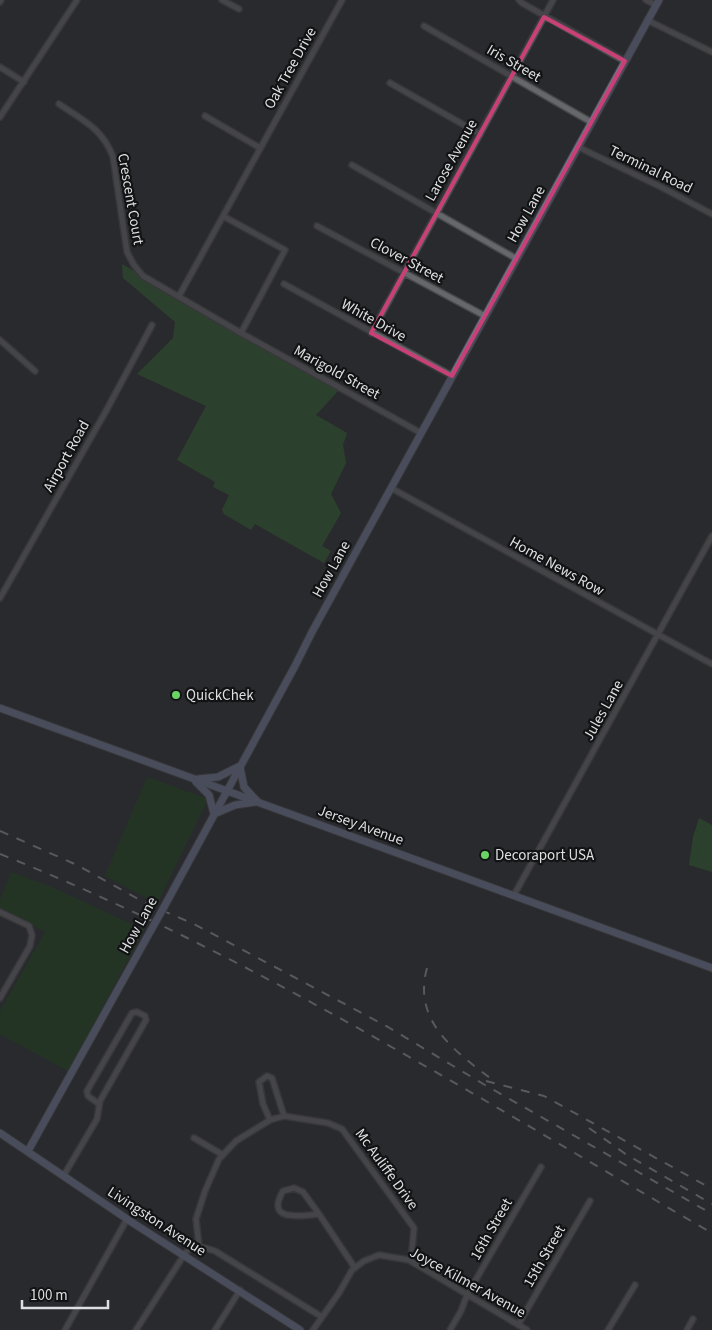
<svg xmlns="http://www.w3.org/2000/svg" width="712" height="1330" font-family="'Source Sans 3',sans-serif">
  <rect width="100%" height="100%" fill="#292a2d"/>
  <path fill="#1b4219" d="M147 777 208 799 157 904 105 876Z
    M11 872 54 888 144 930 68 1071 0 1034V1011L45 932 0 908V900Z"/>
  <path fill="#305e2d" d="M122 264 339 390 316 415 347 433 343 445 346 463 331 494 341 513 322 546 331 551 324 563 255 524 251 530 224 514 222 510 229 495 213 487 215 482 177 460 206 406 137 374 173 338 175 322 123 278Z
    M699 818 712 825V872L689 865 693 837Z"/>
  <g fill="none" stroke-linecap="round" stroke-linejoin="round">
    <defs>
      <path id="street" d="M222 0 239 9
        M519 0 522 3 625 61
        M646 0 656 5
        M0 2 1 0
        M647 20 712 52
        M424 26 591 122
        M0 67 24 82
        M390 83 480 134
        M59 104C83 120 103 129 113 157L127 252 134 265 143 276 241 333 421 433
        M205 116 260 148
        M0 117 77 0
        M578 147 661 187 712 214
        M352 165 517 259
        M223 216 285 250 241 333
        M317 226 485 316
        M284 284 452 376
        M179 296 342 0
        M371 333 553 0
        M0 340 35 371
        M391 488 712 664
        M0 598 106 411 152 325
        M514 895 712 536
        M0 912 29 926 32 935 30 946 0 998
        M270 1120 263 1104 259 1082 267 1076 272 1078 284 1116
        M194 1138 223 1155
        M64 1175 97 1119 100 1101 146 1020 145 1016 137 1012 132 1013 87 1091 88 1096 99 1104
        M294 1188 303 1192 319 1214C300 1216 265 1222 283 1191Z
        M319 1214 355 1268
        M199 1246 196 1219 205 1191 219 1159 236 1141 270 1120 284 1116 328 1123 342 1129 414 1228 411 1261
        M199 1246 215 1251 322 1317
        M518 1325 590 1201
        M65 1330 127 1219
        M136 1330 184 1255 189 1249 199 1246
        M215 1330 240 1290
        M313 1330 339 1293 352 1270 364 1261 379 1255 409 1260 527 1330
        M450 1330 461 1311 467 1295 541 1167
        M608 1330 635 1285
        M687 1330 693 1319"/>
      <path id="secondary" d="M0 708 712 968
        M240 767 244 787 257 801
        M198 779 218 777 240 766
        M196 782 209 795 214 814
        M214 814 235 805 256 802
        M164 907 295 666 312 632 659 0
        M0 1133 133 1223 300 1330
        M28 1151 146 939"/>
    </defs>
    <use href="#street" stroke="#47484a" stroke-width="8"/>
    <use href="#secondary" stroke="#47484a" stroke-width="9"/>
    <use href="#street" stroke="#66676a" stroke-width="5"/>
    <use href="#secondary" stroke="#707692" stroke-width="7"/>
    <path stroke="#919294" stroke-width="2" stroke-dasharray="9 9" stroke-linecap="butt" d="M0 831 77 865 147 904 194 924 388 1027 485 1085 712 1214
      M0 854C251 954 479 1099 712 1233
      M427 968C412 1022 456 1052 494 1081
      M486 1081 544 1096 712 1189
      M589 1128 627 1155 712 1204"/>
    <defs>
      <path id="secondary-bridge" d="M146 939 164 907"/>
    </defs>
    <use href="#secondary-bridge" stroke="#47484a" stroke-width="9" stroke-linecap="butt"/>
    <use href="#secondary-bridge" stroke="#707692" stroke-width="7"/>
  </g>
  <path d="M0 0H712V1330H0ZM544 17 625 61 452 376 371 333Z" fill="#292a2d" fill-opacity=".55" fill-rule="evenodd"/>
  <path fill="none" stroke="#c84076" stroke-width="4" stroke-linejoin="round" d="M544 17 625 61 452 376 371 333Z"/>
  <g fill="#69d464" stroke="#121314" stroke-width="2">
    <circle cx="176" cy="695" r="5"/>
    <circle cx="485" cy="855" r="5"/>
  </g>
  <g text-anchor="middle" stroke-width="4.5" stroke-linejoin="round" paint-order="stroke">
    <g font-size="15" fill="#dedfe1" stroke="#121314">
      <text transform="translate(514 63) rotate(30)" y="5">Iris Street</text>
      <text transform="translate(290 68) rotate(-61)" y="5">Oak Tree Drive</text>
      <text transform="translate(451 160) rotate(-61)" y="5">Larose Avenue</text>
      <text transform="translate(651 169) rotate(26)" y="5">Terminal Road</text>
      <text transform="translate(131 199) rotate(80)" y="5">Crescent Court</text>
      <text transform="translate(526 214) rotate(-61)" y="5">How Lane</text>
      <text transform="translate(407 260) rotate(28)" y="5">Clover Street</text>
      <text transform="translate(374 320) rotate(29)" y="5">White Drive</text>
      <text transform="translate(337 372) rotate(29)" y="5">Marigold Street</text>
      <text transform="translate(66 456) rotate(-61)" y="5">Airport Road</text>
      <text transform="translate(557 566) rotate(29)" y="5">Home News Row</text>
      <text transform="translate(331 569) rotate(-61)" y="5">How Lane</text>
      <text transform="translate(603 710) rotate(-61)" y="5">Jules Lane</text>
      <text transform="translate(361 825) rotate(20)" y="5">Jersey Avenue</text>
      <text transform="translate(138 925) rotate(-61)" y="5">How Lane</text>
      <text transform="translate(387 1169) rotate(54)" y="5">Mc Auliffe Drive</text>
      <text transform="translate(157 1221) rotate(33)" y="5">Livingston Avenue</text>
      <text transform="translate(491 1229) rotate(-60)" y="5">16th Street</text>
      <text transform="translate(544 1256) rotate(-60)" y="5">15th Street</text>
      <text transform="translate(468 1282) rotate(29)" y="5">Joyce Kilmer Avenue</text>
    </g>
    <g font-size="15" fill="#dedfe1" stroke="#121314" text-anchor="start">
      <text x="186" y="700">QuickChek</text>
      <text x="495" y="860">Decoraport USA</text>
    </g>
  </g>
  <path d="M22 1300v8h86v-8" fill="none" stroke="#dedfe1" stroke-width="2.5"/>
  <text x="30" y="1300" font-size="15" fill="#dedfe1" stroke="#121314" stroke-width="4" paint-order="stroke">100 m</text>
</svg>
